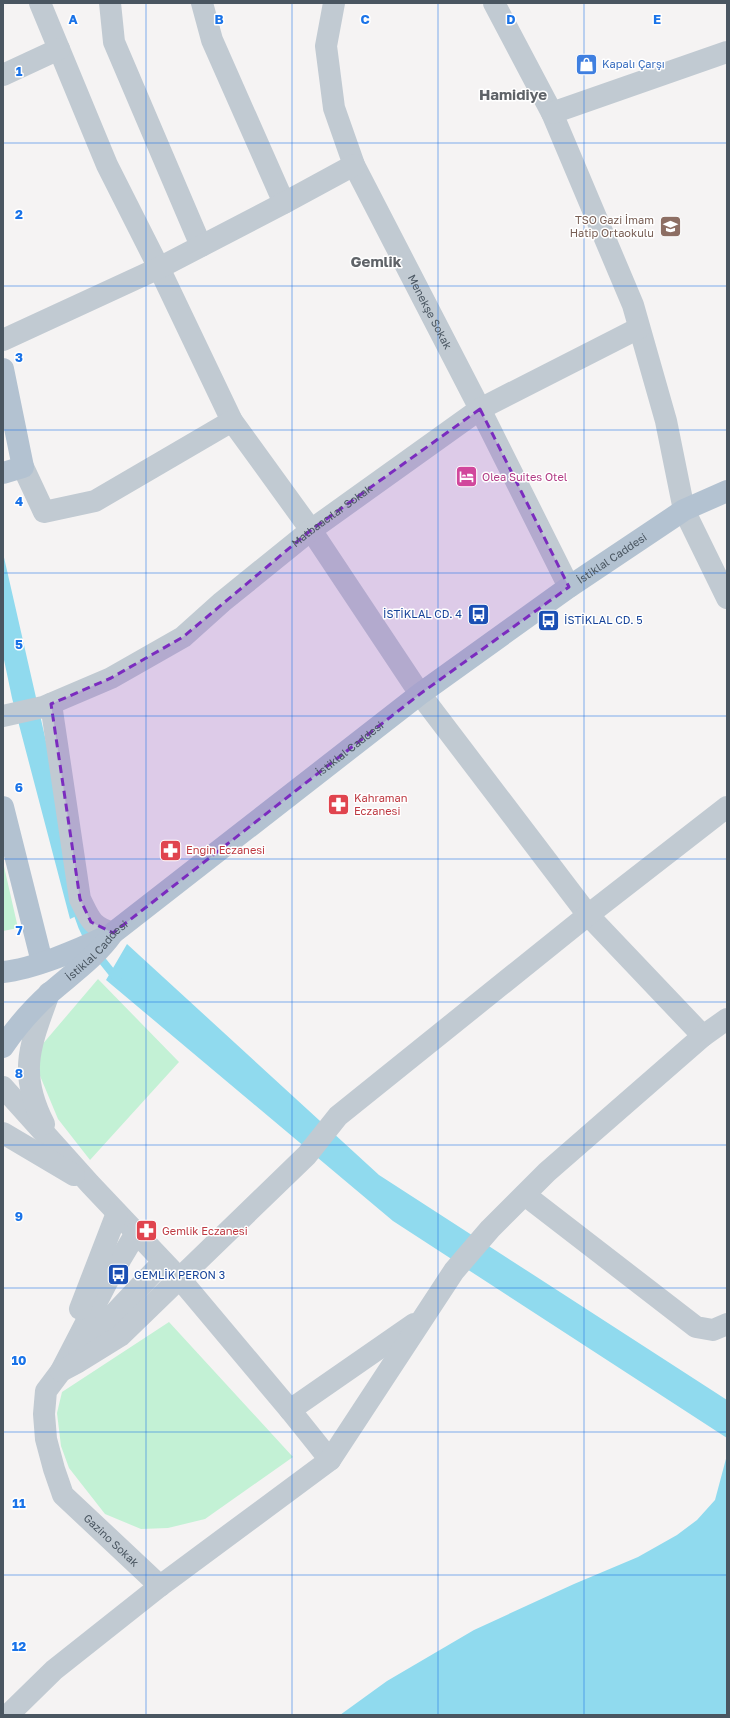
<svg xmlns="http://www.w3.org/2000/svg" width="730" height="1718" font-family="'Golos Text',sans-serif">
  <rect width="100%" height="100%" fill="#f5f3f3"/>
  <path fill="#c3f1d5" d="M3 862 18 928 3 931Z
    M98 979 179 1062 90 1160 58 1119 38 1071 41 1046Z
    M169 1322 293 1457 205 1519 168 1528 141 1529 105 1514 69 1468 61 1446 57 1413 62 1392Z"/>
  <path fill="#90daee" d="M3 553 85 912 70 919 12 698 3 655Z
    M127 944 379 1175 727 1400V1438L393 1221 106 980Z
    M727 1455V1715H340L387 1681 474 1630 574 1584 638 1557 677 1535 697 1520 715 1500Z"/>
  <g fill="none" stroke-linecap="round" stroke-linejoin="round">
    <path stroke="#90daee" stroke-width="8" d="M78 915 82 926 90 943
      M97 954 117 979"/>
    <g stroke="#c1cad2" stroke-width="22">
      <path d="M40 3 107 165 159 268 232 421 311 530 420 694 588 915 703 1036"/>
      <path d="M110 3 114 42 201 246"/>
      <path d="M202 3 212 40 284 203"/>
      <path id="s1" d="M334 3 326 46 334 108 354 165 480 409 569 587"/>
      <path d="M494 3 552 113 633 305 666 421 684 510 727 598"/>
      <path d="M3 75 59 49"/>
      <path d="M552 113 727 52"/>
      <path d="M3 340 159 268 284 203 354 165"/>
      <path d="M23 467 44 512 95 501 232 421"/>
      <path d="M51 704 80 899C90 919 91 926 113 933"/>
      <path id="s2" d="M3 716 43 707 111 678 183 637 222 602 311 530 480 409 639 328"/>
      <path d="M3 1087 90 1184 180 1279 290 1410 330 1460"/>
      <path d="M44 1124C17 1071 31 1044 49 993"/>
      <path d="M3 1133 74 1175"/>
      <path d="M525 1195 696 1327 713 1330 727 1324"/>
      <path id="s3" d="M136 1233 108 1280 61 1371 46 1391 44 1414 46 1439 54 1469 63 1495 160 1586"/>
      <path d="M80 1309 117 1213"/>
      <path d="M79 1351 163 1262"/>
      <path d="M61 1371 78 1362 120 1336 307 1155 338 1116 588 915 727 807"/>
      <path d="M290 1410 414 1324"/>
      <path d="M8 1715 54 1670 160 1586 330 1460 454 1271 490 1229 547 1172 703 1036 727 1019"/>
    </g>
    <g stroke="#b3c2d1" stroke-width="22">
      <path d="M3 369 23 467 3 473"/>
      <path d="M3 807 42 962"/>
      <path d="M3 972C33 969 78 950 105 937"/>
      <path id="s4" d="M3 1047C17 1026 33 1008 51 992 73 973 97 956 113 933L420 694 569 587 684 510 727 491"/>
    </g>
  </g>
  <path fill="#7b2cbf" fill-opacity="0.2" stroke="#7b2cbf" stroke-width="3" stroke-dasharray="8 5" stroke-linejoin="round" d="M480 409 569 587 420 694 113 933 91 922 80 899 51 704 111 678 183 637 311 530Z"/>
  <path fill="none" stroke="#1a73e8" stroke-width="1" stroke-opacity="0.55" d="M146 3V1715M292 3V1715M438 3V1715M584 3V1715M3 143H727M3 286H727M3 430H727M3 573H727M3 716H727M3 859H727M3 1002H727M3 1145H727M3 1288H727M3 1432H727M3 1575H727"/>
  <defs>
    <symbol id="shop-square" viewBox="-11 -11 22 22"><rect x="-9" y="-9" width="18" height="18" rx="4" fill="#3f7fe0" stroke="#fff"/><path d="M-5-2.5h2.3a2.7 3.5 0 0 1 5.4 0H5L5.5 6h-11ZM-1.5-2.5h3a1.5 2.3 0 0 0-3 0Z" fill="#fff"/></symbol>
    <symbol id="school-square" viewBox="-11 -11 22 22"><rect x="-9" y="-9" width="18" height="18" rx="4" fill="#8d6e63" stroke="#fff"/><path d="M0-5L7-2L0 1L-7-2ZM-4 1L0 2.5L4 1V4Q0 6-4 4Z" fill="#fff"/></symbol>
    <symbol id="hotel-square" viewBox="-11 -11 22 22"><rect x="-9" y="-9" width="18" height="18" rx="4" fill="#d1479c" stroke="#fff"/><path d="M-6-4.5h1.5V1H6V5H4.5V3h-9V5H-6ZM-4 0a1.8 1.8 0 1 1 3.6 0ZM.5 0V-2.5h3Q6-2.5 6 0Z" fill="#fff"/></symbol>
    <symbol id="bus-square" viewBox="-11 -11 22 22"><rect x="-9" y="-9" width="18" height="18" rx="4" fill="#1a4fb4" stroke="#fff"/><path d="M-5-6H5V4H4V6H2V4H-2V6H-4V4H-5ZM-3.5-4V0h7V-4ZM-3.5 1.2v1.5H-2V1.2ZM2 1.2v1.5H3.5V1.2Z" fill="#fff"/></symbol>
    <symbol id="pharmacy-square" viewBox="-11 -11 22 22"><rect x="-9" y="-9" width="18" height="18" rx="4" fill="#e0444e" stroke="#fff"/><path d="M-2-6h4v4h4v4h-4v4h-4v-4h-4v-4h4Z" fill="#fff"/></symbol>
  </defs>
  <g fill-rule="evenodd">
    <use href="#shop-square" x="574" y="52" width="25" height="25"/>
    <use href="#school-square" x="658" y="214" width="25" height="25"/>
    <use href="#hotel-square" x="454" y="464" width="25" height="25"/>
    <use href="#bus-square" x="466" y="602" width="25" height="25"/>
    <use href="#bus-square" x="536" y="608" width="25" height="25"/>
    <use href="#pharmacy-square" x="326" y="792" width="25" height="25"/>
    <use href="#pharmacy-square" x="158" y="838" width="25" height="25"/>
    <use href="#pharmacy-square" x="134" y="1218" width="25" height="25"/>
    <use href="#bus-square" x="106" y="1262" width="25" height="25"/>
  </g>
  <g text-anchor="middle" stroke-width="3" stroke-linejoin="round" paint-order="stroke">
    <g font-size="11" fill="#366cbe" stroke="#fff" text-anchor="start">
      <text x="602" y="68">Kapalı Çarşı</text>
    </g>
    <g font-size="11" fill="#785e54" stroke="#fff" text-anchor="end">
      <text x="654" y="224">TSO Gazi İmam<tspan x="654" dy="13">Hatip Ortaokulu</tspan></text>
    </g>
    <g font-size="11" fill="#4a5661" stroke="#fff">
      <text dy="4" stroke="none"><textPath href="#s1" startOffset="332">Menekşe Sokak</textPath></text>
      <text dy="4" stroke="none"><textPath href="#s2" startOffset="390">Matbaacılar Sokak</textPath></text>
      <text dy="4" stroke="none"><textPath href="#s4" startOffset="783">İstiklal Caddesi</textPath></text>
      <text dy="4" stroke="none"><textPath href="#s4" startOffset="459">İstiklal Caddesi</textPath></text>
      <text dy="4" stroke="none"><textPath href="#s4" startOffset="135">İstiklal Caddesi</textPath></text>
      <text dy="4" stroke="none"><textPath href="#s3" startOffset="355">Gazino Sokak</textPath></text>
    </g>
    <g font-size="11" fill="#b23c85" stroke="#fff" text-anchor="start">
      <text x="482" y="481">Olea Suites Otel</text>
    </g>
    <g font-size="11" fill="#164399" stroke="#fff" text-anchor="start">
      <text x="462" y="618" text-anchor="end">İSTİKLAL CD. 4</text>
      <text x="564" y="624">İSTİKLAL CD. 5</text>
      <text x="134" y="1279">GEMLİK PERON 3</text>
    </g>
    <g font-size="11" fill="#be3a42" stroke="#fff" text-anchor="start">
      <text x="354" y="802">Kahraman<tspan x="354" dy="13">Eczanesi</tspan></text>
      <text x="186" y="854">Engin Eczanesi</text>
      <text x="162" y="1235">Gemlik Eczanesi</text>
    </g>
    <g font-size="15" font-weight="bold" fill="#5f6368" stroke="#fff">
      <text x="513" y="100">Hamidiye</text>
      <text x="376" y="267">Gemlik</text>
    </g>
  </g>
  <g font-size="13" text-anchor="middle" font-weight="bold" fill="#1a73e8" stroke="#fff" stroke-width="3" stroke-linejoin="round" paint-order="stroke">
    <text x="73" y="24">A</text>
    <text x="219" y="24">B</text>
    <text x="365" y="24">C</text>
    <text x="511" y="24">D</text>
    <text x="657" y="24">E</text>
    <text x="19" y="76">1</text>
    <text x="19" y="219">2</text>
    <text x="19" y="362">3</text>
    <text x="19" y="506">4</text>
    <text x="19" y="649">5</text>
    <text x="19" y="792">6</text>
    <text x="19" y="935">7</text>
    <text x="19" y="1078">8</text>
    <text x="19" y="1221">9</text>
    <text x="19" y="1365">10</text>
    <text x="19" y="1508">11</text>
    <text x="19" y="1651">12</text>
  </g>
  <rect width="730" height="1718" fill="none" stroke="#4a5661" stroke-width="8"/>
</svg>
